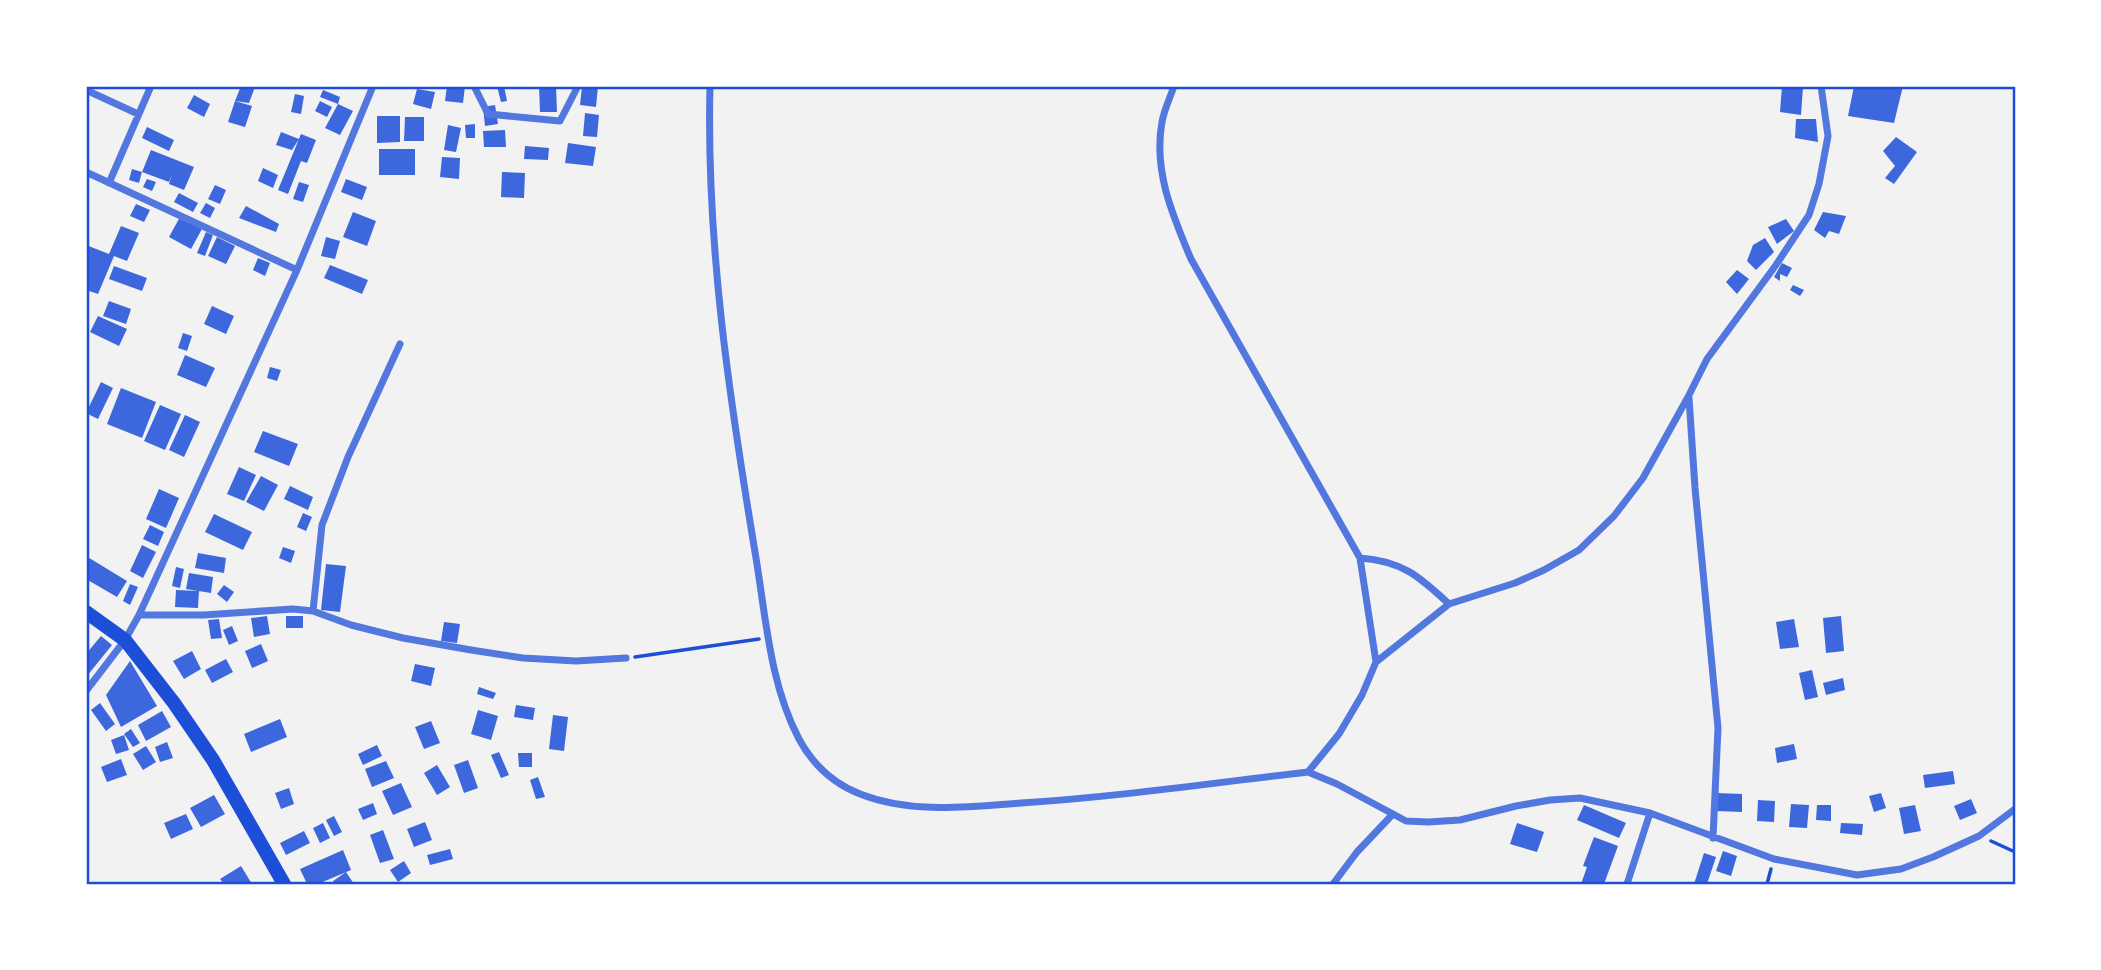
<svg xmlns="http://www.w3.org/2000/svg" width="2101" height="970" font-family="Inter,sans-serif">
  <rect width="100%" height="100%" fill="#f2f2f2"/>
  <path fill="#3d67dc" d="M241 86 255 87 249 103 235 101Z
    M447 86H465L463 103 445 101Z
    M497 86H504L507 101 501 102Z
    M539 86H556L557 112H540Z
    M582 86H598L596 107 580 105Z
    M1782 86 1803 87 1801 115 1780 112Z
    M1854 86H1903L1894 123 1848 116Z
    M417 89 435 92 431 109 413 104Z
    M323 90 340 97 338 104 320 97Z
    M295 94 304 96 301 114 291 112Z
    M194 95 210 104 204 117 187 108Z
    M235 101 252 106 245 127 228 122Z
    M320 101 332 107 327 117 315 111Z
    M338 104 353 111 340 135 325 128Z
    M495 105 498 124 485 126 483 107Z
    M585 113 599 115 597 137 583 136Z
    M377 116H400V142L377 143Z
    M405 117H424V141H404Z
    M1796 119H1816L1818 142 1795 138Z
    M475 124V138H466L465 125Z
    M448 125 461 128 456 152 444 150Z
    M147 127 174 140 169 151 142 138Z
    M505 130 506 147H484L483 131Z
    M281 132 299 139 292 150 276 145Z
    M301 134 316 140 307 163 301 161 288 194 278 190Z
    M1896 137 1917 152 1894 184 1885 178 1895 166 1883 151Z
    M568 143 596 147 593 166 565 163Z
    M525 146 549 148 548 160 524 159Z
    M379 149H415V175H379Z
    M151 150 194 167 184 190 169 184 172 174 169 182 142 172Z
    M442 157 460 158 459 179 440 177Z
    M263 168 278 175 273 188 258 181Z
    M132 169 142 172 139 183 129 180Z
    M502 172 525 173 524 198 501 197Z
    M147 179 156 182 152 191 143 187Z
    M346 179 367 187 362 200 341 192Z
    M299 182 309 185 303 202 293 199Z
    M215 185 226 190 220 204 208 199Z
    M179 193 198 203 193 212 174 202Z
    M206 203 215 208 210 218 200 213Z
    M136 204 150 210 144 222 130 216Z
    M246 206 279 224 276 232 239 218Z
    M353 212 376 221 367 246 343 237Z
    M1823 212 1846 216 1839 234 1829 231 1825 238 1814 230Z
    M180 217 202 229 191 249 169 237Z
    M1786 219 1794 231 1777 244 1768 227Z
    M121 226 139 233 127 261 114 256 98 294 86 290V245L109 254Z
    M206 232 213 235 205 256 197 253Z
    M217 237 235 246 226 264 208 256Z
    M326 237 340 241 335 259 321 256Z
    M1765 238 1774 252 1756 270 1747 261 1753 245Z
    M258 258 270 263 265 276 253 270Z
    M1782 263 1792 268 1787 277 1780 274V281L1774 277Z
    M330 265 368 280 362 294 324 278Z
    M114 266 147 278 142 291 109 279Z
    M1737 270 1749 279 1737 294 1726 282Z
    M1793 285 1804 290 1800 296 1790 290Z
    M109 301 131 309 126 324 103 316Z
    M212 306 234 316 226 334 204 324Z
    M98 316 127 329 119 346 90 332Z
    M183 333 192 336 187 351 178 348Z
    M185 355 215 368 206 387 177 375Z
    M270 367 281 370 277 381 267 378Z
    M101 382 113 388 98 419 86 413Z
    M121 388 156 402 142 438 107 424Z
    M160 405 181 414 165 450 144 441Z
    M185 415 200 422 184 457 169 450Z
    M263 431 298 444 289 466 254 452Z
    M239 467 256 475 244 501 227 494Z
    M261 476 278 485 264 511 246 502Z
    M290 486 313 497 308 510 284 499Z
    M159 489 179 498 166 528 146 519Z
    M303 513 312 517 306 531 297 527Z
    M214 514 252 532 243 550 205 532Z
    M150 525 164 532 158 546 143 539Z
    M142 545 156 552 143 578 130 571Z
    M283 547 295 551 291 563 279 558Z
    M198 553 226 558 224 573 195 568Z
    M86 556 127 581 117 597 86 579Z
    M326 564 346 566 340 612 321 610Z
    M176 567 184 569 180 588 172 586Z
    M189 573 213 577 211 593 186 589Z
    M130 584 138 587 130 605 123 601Z
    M224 585 234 592 227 602 217 594Z
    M176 590 199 591 198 608 175 607Z
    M267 616 270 634 254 637 251 618Z
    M286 616H303V628H286Z
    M1841 616 1844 651 1826 653 1823 618Z
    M219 619 222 638 211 639 208 620Z
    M1794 619 1799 647 1780 649 1776 622Z
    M444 622 460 624 457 643 441 641Z
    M232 626 238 641 229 645 223 630Z
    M101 636 112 645 87 676 86 654Z
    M261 644 268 661 252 668 245 651Z
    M192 651 201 669 184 679 173 661Z
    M226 659 233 672 212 683 205 670Z
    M130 661 157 706 121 727 106 695Z
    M415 664 435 668 431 686 411 681Z
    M1812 670 1818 697 1805 700 1799 673Z
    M1843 678 1845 690 1826 695 1823 683Z
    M479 687 496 693 493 699 477 694Z
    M100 703 115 724 106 731 91 710Z
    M516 705 535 708 533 720 514 717Z
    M478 710 498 716 491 740 471 734Z
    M162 711 171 727 146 741 138 725Z
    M553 715 568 717 564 751 549 749Z
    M280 719 287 737 251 752 244 734Z
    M431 721 440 743 424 749 415 727Z
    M131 729 140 743 133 747 124 734Z
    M124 735 129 750 116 754 111 740Z
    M167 742 173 758 160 762 155 747Z
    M1794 744 1797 759 1777 763 1775 748Z
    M377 745 382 756 363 765 358 754Z
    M146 746 156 762 143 770 133 754Z
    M499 752 509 775 501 778 491 755Z
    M518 753H532V767H519Z
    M121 759 127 775 107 782 101 767Z
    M468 760 478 788 464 793 454 765Z
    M386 761 394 778 372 787 365 769Z
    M437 765 450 787 437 795 424 773Z
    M1953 771 1955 784 1925 788 1923 775Z
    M538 777 545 797 536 799 530 780Z
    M401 783 412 807 393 815 382 791Z
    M289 788 294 804 281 809 275 793Z
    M1716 793 1742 794V812L1715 811Z
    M1881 793 1886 808 1874 812 1869 796Z
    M214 795 225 814 201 827 190 808Z
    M1971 799 1977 813 1960 820 1954 806Z
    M1758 800 1775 801 1774 822 1757 821Z
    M373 803 377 814 363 820 358 809Z
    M1791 804 1809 805 1807 828 1789 827Z
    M1584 805 1626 823 1619 838 1577 820Z
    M1817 805H1831V821L1816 820Z
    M1915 805 1921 831 1904 834 1899 808Z
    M186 814 193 829 171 839 164 823Z
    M334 816 342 832 334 836 326 820Z
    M425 822 432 840 414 847 407 829Z
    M323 823 330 838 320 843 313 828Z
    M1517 823 1544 832 1537 852 1510 844Z
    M1841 823 1863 824 1862 835 1840 833Z
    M383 830 394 859 380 863 370 835Z
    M304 831 310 843 286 855 280 843Z
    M1594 837 1618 846 1604 884H1581L1587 867 1583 866Z
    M450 849 453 859 430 865 427 855Z
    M343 850 351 870 318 884H307L300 869Z
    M1723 851 1737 856 1731 876 1716 871Z
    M1704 853 1716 857 1707 884H1694Z
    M404 861 411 873 398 882 390 870Z
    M241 866 252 884H224L220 879Z
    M346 872 354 884H335L333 881Z"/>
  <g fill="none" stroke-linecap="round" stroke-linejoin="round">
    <path stroke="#1d4ed8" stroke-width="3.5" d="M635 657 759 639
      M1991 841 2015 852
      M1767 884 1771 869"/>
    <path stroke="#5277de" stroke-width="7" d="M474 86 488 114 560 121 578 86
      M710 86C706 245 730 402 756 558 766 619 770 684 799 739 813 765 832 783 860 794 911 814 967 807 1021 803 1117 797 1212 783 1308 772L1337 784 1406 821 1428 822 1460 820 1516 806 1550 800 1580 798 1650 813 1774 859 1857 875 1901 869 1933 857 1979 836 2015 809
      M1174 86C1170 98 1164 110 1162 122 1153 171 1173 216 1191 259L1360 558 1376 662 1362 695 1339 734 1308 772
      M86 90 138 114
      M86 172 297 270
      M109 183 151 86
      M1689 398 1695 488 1718 728 1713 838
      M1360 558C1402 561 1419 576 1449 604
      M313 611 322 525 348 457 400 344
      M139 615H204L293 609 313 611 351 625 403 638 471 650 523 658 576 661 626 658
      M1376 662 1449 604 1515 583 1544 570 1579 550 1614 516 1643 478 1688 397 1707 359 1776 265 1809 215 1819 184 1828 136 1821 86
      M86 691 125 640 139 615 297 270 373 86
      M1333 884 1357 852 1393 814
      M1627 884 1650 813"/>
    <path stroke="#1d4ed8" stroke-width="14" d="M86 612 125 640 174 703 213 760 284 884"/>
  </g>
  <rect width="2101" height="970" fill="none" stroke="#ffffff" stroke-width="175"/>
  <rect x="88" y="88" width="1926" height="795" fill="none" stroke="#1d4ed8" stroke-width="2.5"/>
</svg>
